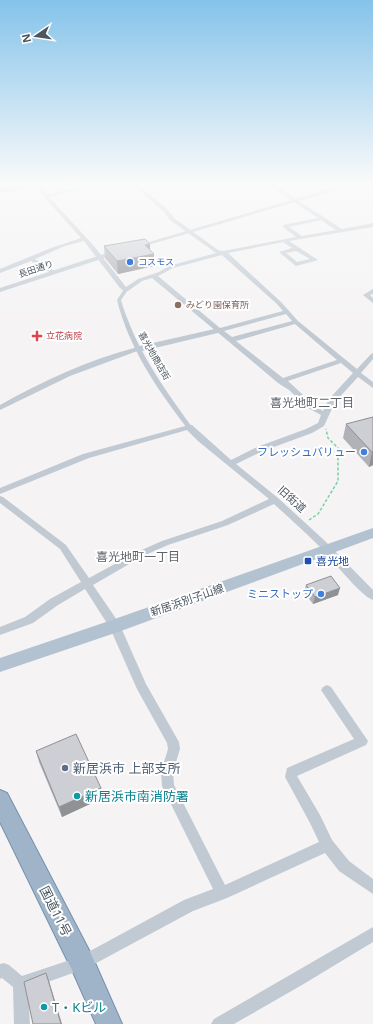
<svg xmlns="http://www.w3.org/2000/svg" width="373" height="1024" font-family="'Noto Sans','Noto Sans JP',sans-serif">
  <rect width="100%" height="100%" fill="#f5f3f3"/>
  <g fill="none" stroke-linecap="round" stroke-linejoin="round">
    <defs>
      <path id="trunk" d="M0 790 7 793 91 954 122 1024H96L73 972 0 822Z"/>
    </defs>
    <use href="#trunk" stroke="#7690ad" stroke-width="2"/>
    <path stroke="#7ad0a6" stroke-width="1.5" stroke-dasharray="3 2" stroke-linecap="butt" d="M309 520 318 514 338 481V448L328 438 326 429"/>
    <path fill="#c1cad2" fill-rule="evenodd" d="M124 289 128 290 121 300C135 348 163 387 192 427L191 428H187C157 389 129 348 117 300Z"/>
    <path fill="#c1cad2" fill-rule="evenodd" d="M33 184H38L47 194 93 184H103L49 197 94 246 126 287 138 279 159 272 169 266 216 253 170 220 163 211 132 184H137L167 209 174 218 218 250 223 251 296 237 283 227V225L318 218 267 184H273L342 229 373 223V227L289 241 318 260 296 266 279 252 292 248 283 242 228 253 281 302 298 321 357 369 371 354 373 353V359L361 373 373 382V388L358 377 335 402 324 426 312 433 263 451 236 464 278 498 324 540 373 590V600C360 596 329 555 317 544 303 530 288 517 274 504L228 525 168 545 143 556 93 585 119 623 146 684 179 742 180 749 173 772 174 785 225 885 319 842 310 823 285 777 287 768 354 739 321 690 323 687 327 685 331 687 368 741 366 745 297 776 320 815 332 840 349 861 373 879V894L339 871 325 853 227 898 193 911 87 968 28 989 30 1024H14L13 987 2 978 0 979V964L4 963 9 965 22 976 79 957 184 900 213 889 162 786 161 772 168 749 167 743 137 689 110 628 85 589 58 605 33 623 0 635V627L25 617 50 599 81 582 60 549 0 503V496L3 497 66 545 89 578 137 552 162 541 222 521 269 499 198 441 187 430 89 458 0 494V488L83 454 189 425H192L231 460 257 447 306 429 318 423 321 415 308 408 289 390 278 383 228 341 152 278 142 281 128 291H124L120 288 84 241 65 246 35 259 55 271V273H51L31 261 0 273V269L51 248 81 238 36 188 0 193V189ZM321 220 336 230 302 236 289 227ZM296 251 310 259 297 262 286 253ZM222 255 277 304 283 311 220 328 158 276 173 268ZM286 314 292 321 232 337 224 331ZM295 324 337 360 283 378 236 341ZM341 363 353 373 329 399 323 411 314 405 288 381Z
      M228 184H252L238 188Z
      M373 289V294L370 295 373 298V303L363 295Z
      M138 347 141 349 140 350 70 376 0 410V405C43 381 90 359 138 347Z
      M373 927V942L302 985 234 1024H211L214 1019Z"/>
    <path fill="#c1cad2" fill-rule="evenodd" d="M346 184H357L138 248 132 247Z
      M116 250H122L123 252 0 292V288Z
      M219 328H222L223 330 222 332 138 352 134 349 135 347Z"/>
    <path fill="#b3c2d1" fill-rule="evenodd" d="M373 528V538L121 631 0 672V658L109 621Z"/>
    <use href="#trunk" fill="#9fb4c9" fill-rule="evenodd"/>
  </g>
  <path fill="#b0b2b7" d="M104 246 150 250 154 266 118 274 105 258Z
    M373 417V465L369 467 343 438 346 424Z
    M306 585 338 595 313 604 304 592Z
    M36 751 101 788 103 798 62 817 39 762Z"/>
  <path fill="#909195" d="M150 244V255L154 254V266L118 274 117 261 145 245Z
    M372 452H373V465L369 467Z
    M340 588 338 595 313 604 315 597Z
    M101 788 103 798 62 817 59 807Z
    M46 973 49 981 62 1024H61Z"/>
  <path fill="#cdcfd5" stroke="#909195" d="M145 239 150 244 145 245 154 254 117 261 104 246Z
    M373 417V452H372L346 424Z
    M331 576 340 588 315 597 306 585Z
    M76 734 101 788 59 807 36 751Z
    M46 973 61 1024H33L24 982Z"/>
  <linearGradient id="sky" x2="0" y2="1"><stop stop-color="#85c3ea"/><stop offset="0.56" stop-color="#fafafa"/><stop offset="1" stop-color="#fafafa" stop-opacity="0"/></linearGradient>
  <rect width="373" height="328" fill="url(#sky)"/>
  <g fill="#3f7fe0" stroke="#fff" stroke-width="1.5">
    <circle cx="130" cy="262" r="4"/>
    <circle cx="364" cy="452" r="4"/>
    <circle cx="321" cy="594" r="4"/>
  </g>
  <circle fill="#8d6e63" stroke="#fff" stroke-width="1.5" cx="178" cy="305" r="4"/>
  <path fill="#e0444e" stroke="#fff" stroke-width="1.5" d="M35 330h4v4h4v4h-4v4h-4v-4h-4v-4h4z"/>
  <rect fill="#1a4fb4" stroke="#fff" stroke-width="1.5" x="304" y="557" width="8" height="8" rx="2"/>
  <circle fill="#5c6f8a" stroke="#fff" stroke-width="1.5" cx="65" cy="768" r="4"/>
  <g fill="#0f9aa8" stroke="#fff" stroke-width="1.5">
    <circle cx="77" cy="796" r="4"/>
    <circle cx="44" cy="1007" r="4"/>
  </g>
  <g text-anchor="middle" stroke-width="4" stroke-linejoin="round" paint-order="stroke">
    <g font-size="9" fill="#366cbe" stroke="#fff" text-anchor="start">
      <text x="138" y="265">コスモス</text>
    </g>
    <g font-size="9" fill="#4a5661" stroke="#fff">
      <text transform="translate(36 269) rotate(-18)" y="3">長田通り</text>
      <text transform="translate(154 356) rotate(60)" y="3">喜光地商店街</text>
    </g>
    <g font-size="9" fill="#785e54" stroke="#fff" text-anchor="start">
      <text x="186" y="308">みどり園保育所</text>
    </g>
    <g font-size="9" fill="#be3a42" stroke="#fff" text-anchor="start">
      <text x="46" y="339">立花病院</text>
    </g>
    <g font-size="11" fill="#366cbe" stroke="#fff" text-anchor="end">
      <text x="356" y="456">フレッシュバリュー</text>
      <text x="313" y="598">ミニストップ</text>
    </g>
    <g font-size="11" fill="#4a5661" stroke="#fff">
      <text transform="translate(292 499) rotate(42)" y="4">旧街道</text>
      <text transform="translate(187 600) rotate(-19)" y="4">新居浜別子山線</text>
    </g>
    <g font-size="11" fill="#164399" stroke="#fff" text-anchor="start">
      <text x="316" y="565">喜光地</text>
    </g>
    <g font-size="12" fill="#5f6368" stroke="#fff">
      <text x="312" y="407">喜光地町二丁目</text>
      <text x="138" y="561">喜光地町一丁目</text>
    </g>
    <g font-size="13" fill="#4e5e75" stroke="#fff" text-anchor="start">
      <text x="73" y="773">新居浜市 上部支所</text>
    </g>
    <g font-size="13" fill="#0d838f" stroke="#fff" text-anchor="start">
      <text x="85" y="801">新居浜市南消防署</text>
      <text x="52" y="1012">T・Kビル</text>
    </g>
    <g font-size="13" fill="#4a5661" stroke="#fff">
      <text transform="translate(56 911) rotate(63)" y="5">国道11号</text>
    </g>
  </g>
  <g transform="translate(36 36) rotate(257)" stroke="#ffffff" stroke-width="3" paint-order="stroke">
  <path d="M0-3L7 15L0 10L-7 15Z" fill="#4a5661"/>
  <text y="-6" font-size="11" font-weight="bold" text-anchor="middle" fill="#4a5661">N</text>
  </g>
</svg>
